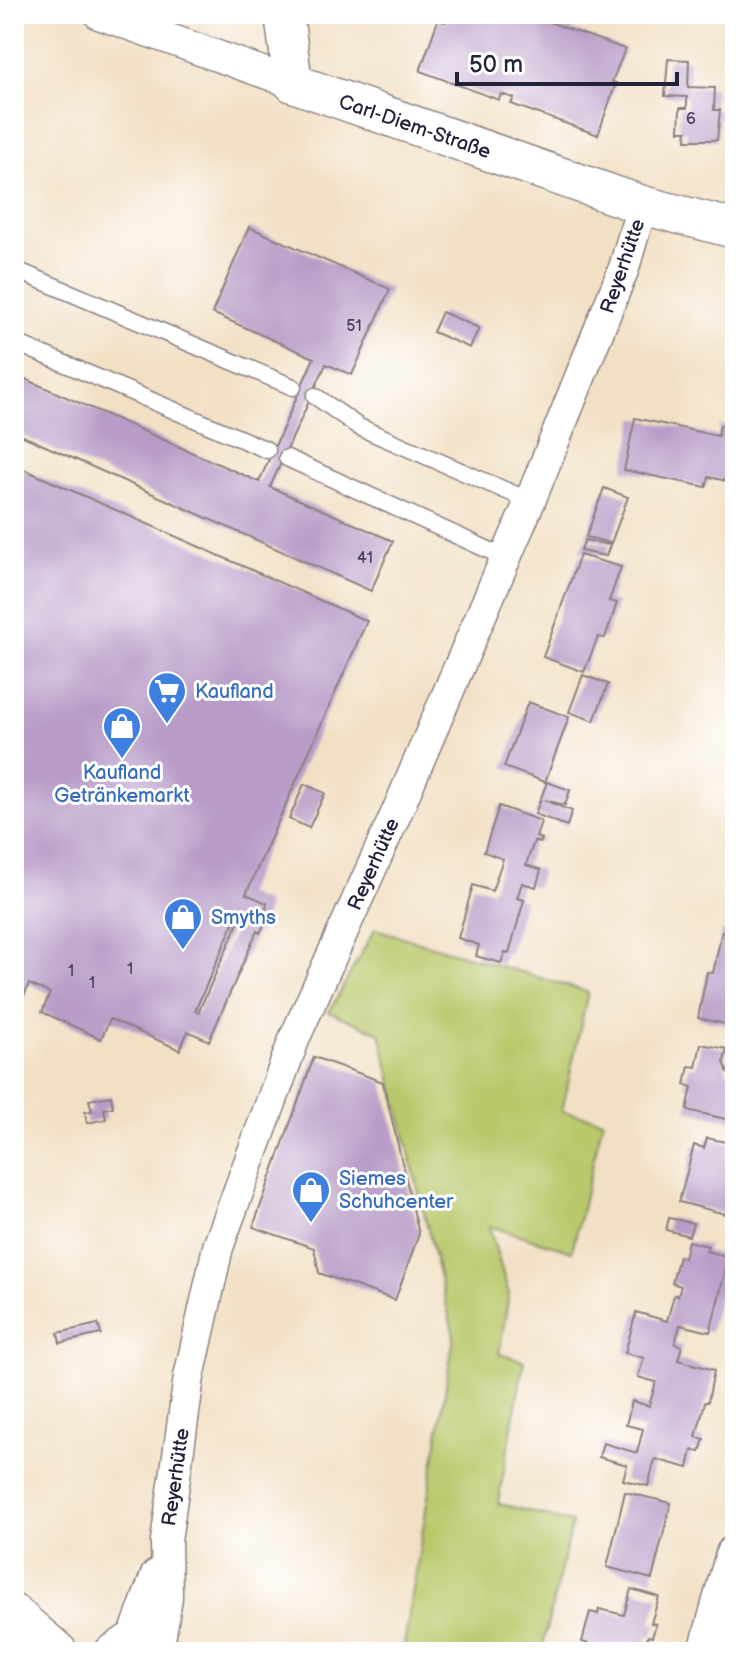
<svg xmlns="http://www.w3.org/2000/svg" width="749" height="1666" font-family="'Balsamiq Sans',sans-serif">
  <rect width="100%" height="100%" fill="#fff"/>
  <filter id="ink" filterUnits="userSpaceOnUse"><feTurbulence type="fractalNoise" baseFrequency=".0125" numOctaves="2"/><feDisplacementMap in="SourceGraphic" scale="16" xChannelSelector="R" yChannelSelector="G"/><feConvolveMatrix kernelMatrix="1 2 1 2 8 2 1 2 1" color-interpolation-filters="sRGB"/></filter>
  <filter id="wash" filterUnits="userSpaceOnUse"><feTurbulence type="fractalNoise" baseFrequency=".006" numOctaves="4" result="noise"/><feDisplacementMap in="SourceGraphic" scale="32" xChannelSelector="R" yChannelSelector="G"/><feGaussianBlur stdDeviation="1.8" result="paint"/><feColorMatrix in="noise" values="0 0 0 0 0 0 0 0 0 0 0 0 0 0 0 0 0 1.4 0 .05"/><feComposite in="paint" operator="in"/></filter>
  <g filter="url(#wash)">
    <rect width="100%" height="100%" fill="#f2e0c4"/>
    <path fill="#b9c86b" stroke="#6e7553" stroke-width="2" d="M375 929 588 992 562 1111 603 1120 572 1251 489 1226 509 1294 499 1354 524 1361 498 1503 572 1523 541 1652H403L454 1336 380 1033 329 1012Z"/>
    <g id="blocks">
      <path fill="#b89cc7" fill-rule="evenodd" d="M448 14H527L625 49 612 82 616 83 598 135 511 104 514 98 501 94 499 100 420 71 438 20 445 22Z
        M668 59 689 60 688 87 715 88 714 110H720L717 140H686L687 131H679L680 108H687V97L665 96Z
        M249 227 390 289 352 375 326 364 270 487 393 541 371 591 14 432V374L259 482 314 358 212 313Z
        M442 312 479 328 470 348 433 332Z
        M635 418 718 436 720 425 735 429V483L709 477 706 487 624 470Z
        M14 465 367 621 246 894 267 903 264 925 260 933 257 931 209 1041 188 1031 180 1050 110 1019 101 1039 42 1012 50 993 29 984 14 1018ZM235 920 239 921 198 1013 195 1011Z
        M604 488 628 497 611 543 586 537Z
        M585 540 610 545 606 556 580 551Z
        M580 555 621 567 609 601 617 603 605 638 598 637 584 672 543 657Z
        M583 675 608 684 594 721 569 712Z
        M528 702 569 717 545 782 504 767Z
        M547 782 570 790 565 805 544 800 572 811 567 826 535 814Z
        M304 784 325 793 309 828 289 819Z
        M499 806 541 821 536 837 542 839 540 843 534 841 526 865 541 870 536 887 522 883 517 898 524 900 509 953 505 952 501 963 476 956 479 945 458 938 473 885 492 891 503 859 484 852Z
        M734 902 735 992 731 1010 735 1011V1026L698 1018 707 972 713 973 722 931 728 932Z
        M701 1044 727 1049 724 1062 728 1073 735 1074 734 1121 687 1110 692 1087 685 1085 689 1066 696 1067Z
        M314 1057 383 1082 419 1234 395 1300 319 1273 314 1248 253 1227Z
        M111 1096 113 1107 104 1109 106 1119 87 1123 85 1112 92 1111 89 1100Z
        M707 1138 730 1143 725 1164 735 1167V1193L729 1215 679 1202 694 1145 704 1148Z
        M669 1218 693 1223 689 1236 666 1230Z
        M688 1241 708 1246 706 1251 729 1257 710 1332 680 1325 675 1344 682 1346 678 1360 714 1370 708 1402H705L696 1437 704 1439 700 1452 692 1450 688 1468 655 1459 648 1486 623 1480 627 1465 599 1457 603 1443 637 1453 643 1429 626 1425 632 1401 649 1406 656 1382 638 1377 644 1358 625 1353 636 1312 667 1321 674 1295 678 1296 681 1286 672 1283 679 1256 684 1258Z
        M98 1324 101 1334 60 1343 58 1333Z
        M625 1492 671 1503 652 1579 607 1567Z
        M631 1589 659 1597 651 1623 656 1624 652 1637 648 1636 643 1652H588L590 1644 582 1642 590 1612 598 1614 599 1609 624 1615Z"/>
    </g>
  </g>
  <g filter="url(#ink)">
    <use href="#blocks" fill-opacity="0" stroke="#8a8180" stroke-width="2"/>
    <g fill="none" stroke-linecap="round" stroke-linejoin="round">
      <defs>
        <path id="service" d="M14 269 293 387
          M14 342 267 450
          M315 396 359 427 530 501
          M287 458 506 558"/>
        <path id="minor" d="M99 14 293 83
          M109 1652 134 1635 156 1575
          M158 1652 167 1597 166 1541 189 1377 218 1247 295 1037 396 814 530 501 624 268 642 205"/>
        <path id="tertiary" d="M284 14 293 83 642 205 735 229
          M14 1614 58 1652
          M708 1652 735 1554"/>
      </defs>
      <use href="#service" stroke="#8a8180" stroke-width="19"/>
      <use href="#minor" stroke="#8a8180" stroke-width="33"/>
      <use href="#tertiary" stroke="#8a8180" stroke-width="41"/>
      <use href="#service" stroke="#fff" stroke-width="16"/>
      <use href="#minor" stroke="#fff" stroke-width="30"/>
      <use href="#tertiary" stroke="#fff" stroke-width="38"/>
    </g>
  </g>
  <defs>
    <symbol id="supermarket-pin" viewBox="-11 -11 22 30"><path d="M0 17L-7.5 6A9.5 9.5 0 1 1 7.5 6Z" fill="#3f7fe0" stroke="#fff"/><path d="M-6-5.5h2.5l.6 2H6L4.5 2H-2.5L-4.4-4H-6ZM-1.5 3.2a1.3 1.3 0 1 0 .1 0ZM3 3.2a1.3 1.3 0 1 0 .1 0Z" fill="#fff"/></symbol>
    <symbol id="shop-pin" viewBox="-11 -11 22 30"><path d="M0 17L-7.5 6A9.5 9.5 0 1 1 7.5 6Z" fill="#3f7fe0" stroke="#fff"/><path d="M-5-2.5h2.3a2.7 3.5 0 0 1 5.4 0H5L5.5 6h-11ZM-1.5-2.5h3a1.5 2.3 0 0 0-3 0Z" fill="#fff"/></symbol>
  </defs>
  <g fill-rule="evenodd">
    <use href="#supermarket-pin" x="145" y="669" width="44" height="60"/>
    <use href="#shop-pin" x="100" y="704" width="44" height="60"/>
    <use href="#shop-pin" x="161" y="895" width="44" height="60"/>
    <use href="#shop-pin" x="289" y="1168" width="44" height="60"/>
  </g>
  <g text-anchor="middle" stroke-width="6" stroke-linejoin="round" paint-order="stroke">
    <g font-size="16" fill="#48405e">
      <text x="691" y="124">6</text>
      <text x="354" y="331">51</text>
      <text x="365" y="563">41</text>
      <text x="130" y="974">1</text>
      <text x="71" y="976">1</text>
      <text x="92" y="988">1</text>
    </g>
    <g font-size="20" fill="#22223b" stroke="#fff">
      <text transform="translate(415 126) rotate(19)" y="7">Carl-Diem-Straße</text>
      <text transform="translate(622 266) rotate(-71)" y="7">Reyerhütte</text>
      <text transform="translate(373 864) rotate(-66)" y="7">Reyerhütte</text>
      <text transform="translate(175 1477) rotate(-82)" y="7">Reyerhütte</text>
    </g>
    <g font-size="20" fill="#366cbe" stroke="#fff" text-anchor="start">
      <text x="195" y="698">Kaufland</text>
      <text x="122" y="779" text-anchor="middle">Kaufland<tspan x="122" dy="23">Getränkemarkt</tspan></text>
      <text x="211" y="924">Smyths</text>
      <text x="339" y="1185">Siemes<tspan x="339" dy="23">Schuhcenter</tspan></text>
    </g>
  </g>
  <rect width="749" height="1666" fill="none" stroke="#fff" stroke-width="48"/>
  <path d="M457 72v12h220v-12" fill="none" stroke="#22223b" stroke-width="4"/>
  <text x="469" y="72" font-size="24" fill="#22223b" stroke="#ffffff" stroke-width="6" paint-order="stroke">50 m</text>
</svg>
